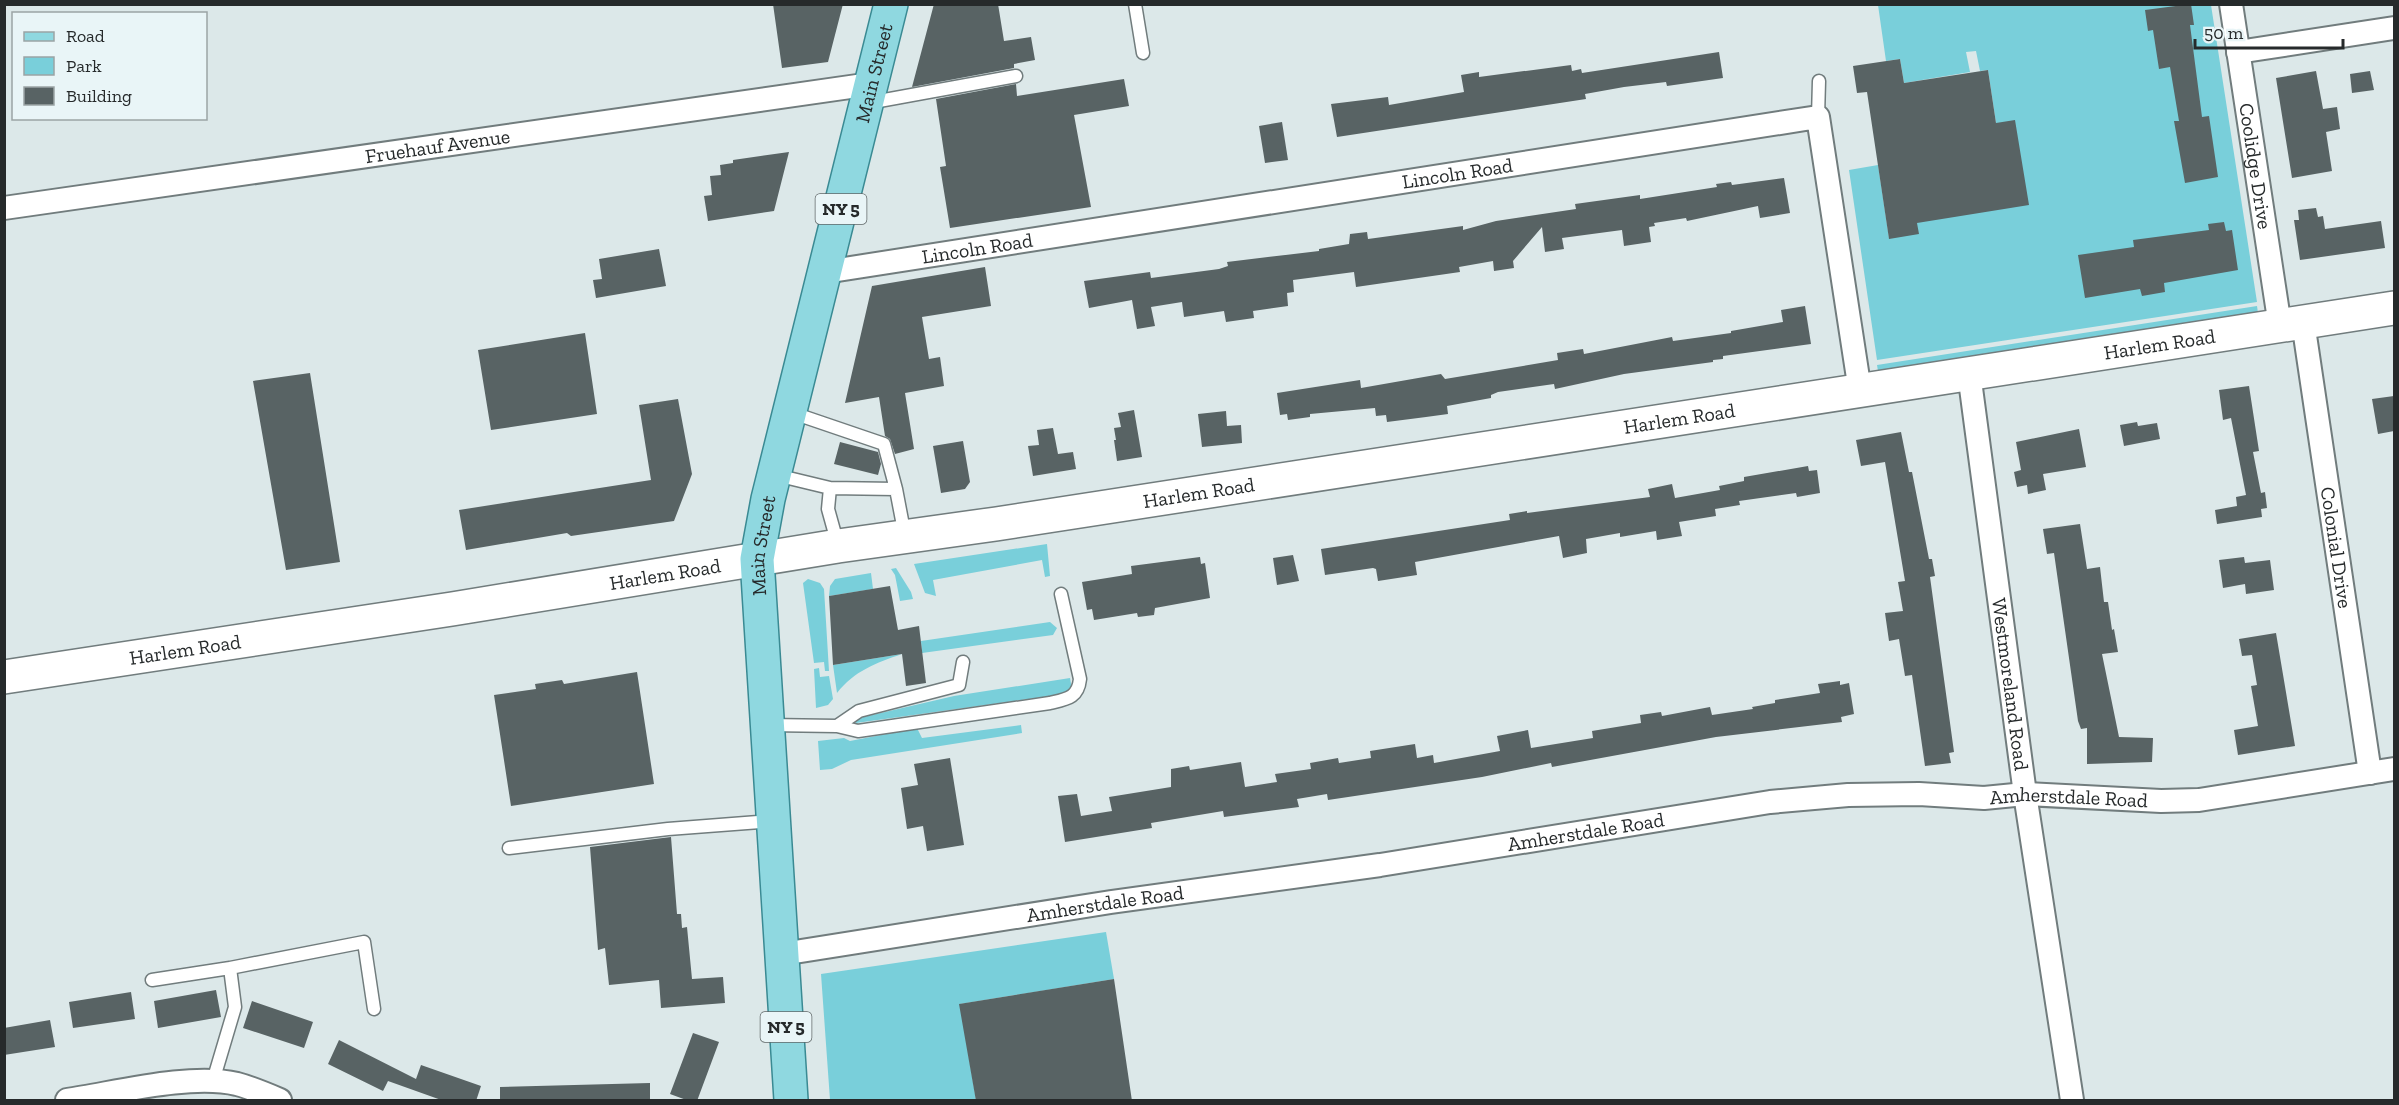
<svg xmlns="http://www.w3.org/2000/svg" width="2399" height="1105" font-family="'Zilla Slab',serif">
  <rect width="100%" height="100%" fill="#dce8e9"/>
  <path fill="#79cfda" d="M1878 5H2211L2257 302 1877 360 1849 170 1878 165 1889 238 1917 223 1996 123 1988 70 1980 71 1976 51 1966 52 1970 72 1904 83 1900 59 1886 61Z
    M2257 306 2258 313 1878 371 1877 365Z
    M1047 544 1050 576 1045 577 1042 560 933 580 936 596 925 593 914 564Z
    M896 568 911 592 913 599 900 601 895 575 891 569Z
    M871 573 873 589 829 596 830 586 835 579Z
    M808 579 820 583 824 589 829 671H825L824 662 814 663 803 583Z
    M1050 622 1057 628 1053 635 922 653 921 641Z
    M902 654C876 663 854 671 837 693L833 665Z
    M819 668 820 677 829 676 833 699 828 705 816 708 814 669Z
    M1070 678 1072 690 1065 694 856 723 855 719 954 696Z
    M1021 725 1022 733 851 760 832 769 820 770 818 741 844 738 850 741 917 728 922 738Z
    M1106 932 1114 979 960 1004 976 1100H830L821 974Z"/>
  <path fill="#586364" d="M773 4H843L828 62 782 68Z
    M934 4H998L1004 41 1031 37 1035 60 1014 64V68L912 87Z
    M2191 4 2194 25H2190L2202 117 2209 116 2218 177 2185 183 2174 121H2179L2170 67 2159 69 2153 30 2148 31 2145 10Z
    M1719 52 1723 78 1667 86 1666 82 1624 87 1585 94 1586 99 1337 137 1331 104 1388 97 1389 105 1464 92 1461 75 1479 72V77L1571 65 1572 71 1581 69 1582 73Z
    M1900 59 1904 83 1988 70 1996 123 2015 120 2029 205 1917 223 1919 234 1889 239 1867 92 1857 93 1853 66Z
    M2316 71 2323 109 2337 107 2340 129 2326 132 2332 171 2292 178 2276 78Z
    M2370 71 2374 90 2352 93 2350 74Z
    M1124 79 1129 106 1074 115 1091 207 950 228 940 167 946 166 936 99 1016 84 1017 96Z
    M1282 122 1288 160 1265 163 1259 126Z
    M789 152 774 211 708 221 704 196 712 195 710 176 721 175 720 165 733 163V160Z
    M1784 178 1790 213 1760 218 1758 206 1687 221 1686 218 1654 223 1655 226 1649 227 1651 242 1624 246 1622 230 1562 238 1564 249 1545 252 1542 227 1513 261 1514 268 1494 271 1493 261 1459 267 1460 272 1356 287 1354 272 1293 280 1294 292 1287 293 1288 306 1253 311 1254 318 1226 322 1224 311 1184 317 1182 302 1151 307 1155 326 1137 329 1132 300 1089 308 1084 281 1150 272 1151 278 1219 269 1228 266 1227 262 1319 251V249L1349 244 1350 234 1367 232 1368 239 1463 226V230L1496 221 1576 209 1575 204 1640 195V199L1717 187 1716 184 1731 182 1732 185Z
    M2316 208 2318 217 2323 216 2325 229 2381 221 2385 248 2300 260 2294 220H2299L2298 210Z
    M2224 222 2226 231 2232 230 2238 270 2164 283 2165 292 2142 296 2140 289 2085 298 2078 255 2134 247 2133 240 2209 230 2208 224Z
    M659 249 666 286 596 298 593 280 602 279 599 259Z
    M985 267 991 306 922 317 929 359 940 357 944 386 905 393 914 449 895 454 890 439 885 436 879 397 845 403 872 286Z
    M1805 306 1811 344 1723 356V359L1713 360V362L1624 374 1555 389 1554 384 1498 392 1491 395V398L1447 406 1448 414 1426 417 1387 422 1386 415 1376 416 1375 408 1310 414V417L1288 420 1287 414 1280 415 1277 393 1360 380 1361 388 1441 374 1445 379 1558 360 1557 353 1583 349 1584 354 1672 337 1673 341 1731 333V331L1783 322 1781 310Z
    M585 333 597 414 491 430 478 350Z
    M310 373 340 562 286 570 253 381Z
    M2249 386 2259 451 2253 452 2261 493 2265 492 2267 508 2261 509 2262 517 2217 524 2215 510 2237 506 2236 497 2246 495 2231 418 2223 420 2219 390Z
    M2394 396V431L2378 434 2372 399Z
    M678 399 692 474 674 521 571 536 567 533 466 550 459 510 651 480 639 405Z
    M1134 410 1142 457 1117 461 1114 440H1116L1114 428 1121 427 1118 413Z
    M1226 411 1227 426 1241 425 1242 443 1202 447 1198 414Z
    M2137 422 2138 426 2157 423 2160 439 2124 446 2120 425Z
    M1053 428 1058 454 1073 452 1076 469 1033 476 1028 446 1039 445 1037 430Z
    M2079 429 2086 467 2043 474 2046 490 2028 494 2027 485 2017 487 2014 472 2021 470 2016 442Z
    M1901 432 1909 472H1912L1929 559H1932L1935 576 1930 577 1954 752 1949 753 1951 763 1925 766 1912 675 1905 676 1899 639 1889 641 1885 613 1903 611 1898 582 1905 581 1885 462 1861 466 1856 440Z
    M963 441 970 482 965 489 941 493 933 446Z
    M840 442 878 452 881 464 878 475 834 464Z
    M1808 466 1809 471 1817 470 1820 493 1797 497 1796 493 1739 501 1740 505 1715 509 1716 516 1679 522 1682 536 1657 540 1656 531 1620 537V533L1586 539 1587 553 1563 558 1559 536 1415 562 1417 575 1378 581 1376 569 1373 568 1325 575 1321 549 1510 520 1509 514 1527 511V513L1650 497 1648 489 1672 484 1675 498 1720 490 1719 486 1744 481V477Z
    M2080 524 2087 569 2100 567 2104 602H2108L2112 630 2114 629 2118 652 2102 654 2119 737 2153 738 2152 762 2087 764V728L2081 729 2078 721 2054 553 2047 554 2043 529Z
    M1293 555 1299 581 1277 585 1273 558Z
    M1200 557 1201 564 1205 563 1210 598 1155 608 1154 615 1138 617 1137 613 1094 620 1092 609 1087 610 1082 582 1132 574 1131 566Z
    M2244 557 2245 563 2270 560 2274 590 2246 594 2245 584 2223 588 2219 560Z
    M890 586 898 630 919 626 926 683 906 686 902 654 833 665 829 596Z
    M2276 633 2295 746 2238 755 2234 730 2258 726 2251 686 2257 685 2252 655 2242 656 2239 639Z
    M637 672 654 784 511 806 494 695 536 689 535 684 562 680 564 684Z
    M1840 681V685L1849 683 1854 714 1841 717 1842 722 1716 737 1552 767 1551 763 1482 777 1328 800 1327 794 1297 799 1299 807 1224 817 1223 811 1151 823 1152 828 1065 842 1058 796 1077 794 1081 816 1112 811 1109 797 1171 787V769L1189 766 1190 770 1241 762 1245 787 1277 782 1275 774 1311 769 1310 763 1338 758 1339 763 1371 758 1370 751 1415 744 1417 758 1433 755 1434 763 1500 751 1497 736 1528 730 1531 748 1593 738 1592 731 1641 723 1640 715 1661 712 1662 716 1710 707 1712 715 1753 709 1752 707 1775 703V700L1820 693 1818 684Z
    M950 758 964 845 927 851 923 826 907 829 901 788 918 785 914 764Z
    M671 837 677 914H681L682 928 687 927 692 979 723 977 725 1003 661 1008 659 980 609 985 605 948 598 950 590 847Z
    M1114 979 1132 1101H976L959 1004Z
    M216 990 221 1017 158 1028 154 1001Z
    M131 992 135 1019 73 1028 69 1002Z
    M252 1001 313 1022 304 1048 243 1028Z
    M50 1020 55 1047 4 1055V1028Z
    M693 1033 719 1042 697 1101H689L670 1094Z
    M339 1040 416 1079 421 1065 481 1086 476 1101H444L388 1081 383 1091 328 1064Z
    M650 1083V1101H500V1087Z"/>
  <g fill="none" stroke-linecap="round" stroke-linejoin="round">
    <defs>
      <path id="service" d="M1135 4 1143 53
        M868 103 1016 76
        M1818 117 1819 81
        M790 412 884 444 896 489
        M776 475 830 488
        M838 545 828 509 830 488 896 489 905 536
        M768 725 837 726 858 731 1050 703C1067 699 1078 698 1080 679L1061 594
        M837 726 859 711 959 685 963 662
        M509 848 668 829 772 821
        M230 968 364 942 374 1009
        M152 980 230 968 235 1007 213 1081"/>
      <g id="minor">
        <path id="s1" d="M2231 4 2280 326"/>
        <path d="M2238 52 2394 28"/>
        <path id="s2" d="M4 208 871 84"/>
        <path id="s3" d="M825 272 1818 117 1860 391"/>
        <path id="s4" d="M2303 322 2370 773"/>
        <path id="s5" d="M1969 373 2025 794 2072 1100"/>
        <path id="s6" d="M782 954 1111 902 1380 865 1770 802 1848 795 1919 794 1984 798 2025 794 2161 801 2199 800 2394 769"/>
        <path d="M67 1100C115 1093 190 1073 237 1084 252 1088 266 1094 280 1100"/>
      </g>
      <g id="secondary">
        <path id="s7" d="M4 677 452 609 838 546 996 524 2394 308"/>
      </g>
      <g id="primary">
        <path id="s8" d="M791 1100 757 559 768 499 891 4"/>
      </g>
    </defs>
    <use href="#service" stroke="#717c7d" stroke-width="15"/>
    <use href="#minor" stroke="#717c7d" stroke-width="26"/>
    <use href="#secondary" stroke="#717c7d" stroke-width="36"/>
    <use href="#primary" stroke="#3a8a93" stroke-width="36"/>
    <use href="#service" stroke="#fff" stroke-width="12"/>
    <use href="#minor" stroke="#fff" stroke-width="22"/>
    <use href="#secondary" stroke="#fff" stroke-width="33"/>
    <use href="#primary" stroke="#8fd8e0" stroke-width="33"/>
  </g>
  <g text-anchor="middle" stroke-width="6" stroke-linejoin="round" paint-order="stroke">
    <g fill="#e9f5f7" stroke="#606768" stroke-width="1.5">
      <rect x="815.5" y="194" width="51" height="30" rx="4.5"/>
      <rect x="760.5" y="1012" width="51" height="30" rx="4.5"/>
    </g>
    <g font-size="18" font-weight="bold" fill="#262a2b">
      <text x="841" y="215">NY 5</text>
      <text x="786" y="1033">NY 5</text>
    </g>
    <g font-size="20" fill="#262a2b" stroke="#e9f5f7">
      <text dy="7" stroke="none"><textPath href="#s8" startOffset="1042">Main Street</textPath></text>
      <text dy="7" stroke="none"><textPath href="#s2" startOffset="438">Fruehauf Avenue</textPath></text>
      <text dy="7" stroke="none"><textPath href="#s1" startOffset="164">Coolidge Drive</textPath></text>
      <text dy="7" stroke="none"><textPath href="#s3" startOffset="640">Lincoln Road</textPath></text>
      <text dy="7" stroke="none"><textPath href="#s3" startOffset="154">Lincoln Road</textPath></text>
      <text dy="7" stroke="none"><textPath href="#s7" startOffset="2181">Harlem Road</textPath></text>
      <text dy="7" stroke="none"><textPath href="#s7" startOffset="1695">Harlem Road</textPath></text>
      <text dy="7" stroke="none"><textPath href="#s7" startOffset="1209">Harlem Road</textPath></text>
      <text dy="7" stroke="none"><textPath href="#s8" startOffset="556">Main Street</textPath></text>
      <text dy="7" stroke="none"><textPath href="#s4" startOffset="228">Colonial Drive</textPath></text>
      <text dy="7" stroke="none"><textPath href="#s7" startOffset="669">Harlem Road</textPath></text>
      <text dy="7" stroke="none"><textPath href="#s7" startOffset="183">Harlem Road</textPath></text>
      <text dy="7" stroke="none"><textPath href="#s5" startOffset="314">Westmoreland Road</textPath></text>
      <text dy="7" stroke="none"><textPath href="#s6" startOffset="1299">Amherstdale Road</textPath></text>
      <text dy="7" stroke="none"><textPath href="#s6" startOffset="813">Amherstdale Road</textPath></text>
      <text dy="7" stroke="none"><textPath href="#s6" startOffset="327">Amherstdale Road</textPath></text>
    </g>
  </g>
  <rect width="2399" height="1105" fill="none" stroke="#262a2b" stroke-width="12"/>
  <rect x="12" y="12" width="195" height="108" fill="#e9f5f7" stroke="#9ba4a5" stroke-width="1.5"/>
  <rect x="24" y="32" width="30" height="9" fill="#8fd8e0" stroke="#9ba4a5" stroke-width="1.5"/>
  <text x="66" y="42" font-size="18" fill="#262a2b">Road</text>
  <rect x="24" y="57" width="30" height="18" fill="#79cfda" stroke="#9ba4a5" stroke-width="1.5"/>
  <text x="66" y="72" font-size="18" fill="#262a2b">Park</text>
  <rect x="24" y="87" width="30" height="18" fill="#586364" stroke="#9ba4a5" stroke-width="1.5"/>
  <text x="66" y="102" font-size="18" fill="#262a2b">Building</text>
  <path d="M2195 39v9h148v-9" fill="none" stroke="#262a2b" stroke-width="3"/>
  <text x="2204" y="39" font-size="18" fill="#262a2b" stroke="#e9f5f7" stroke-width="4.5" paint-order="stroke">50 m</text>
</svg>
